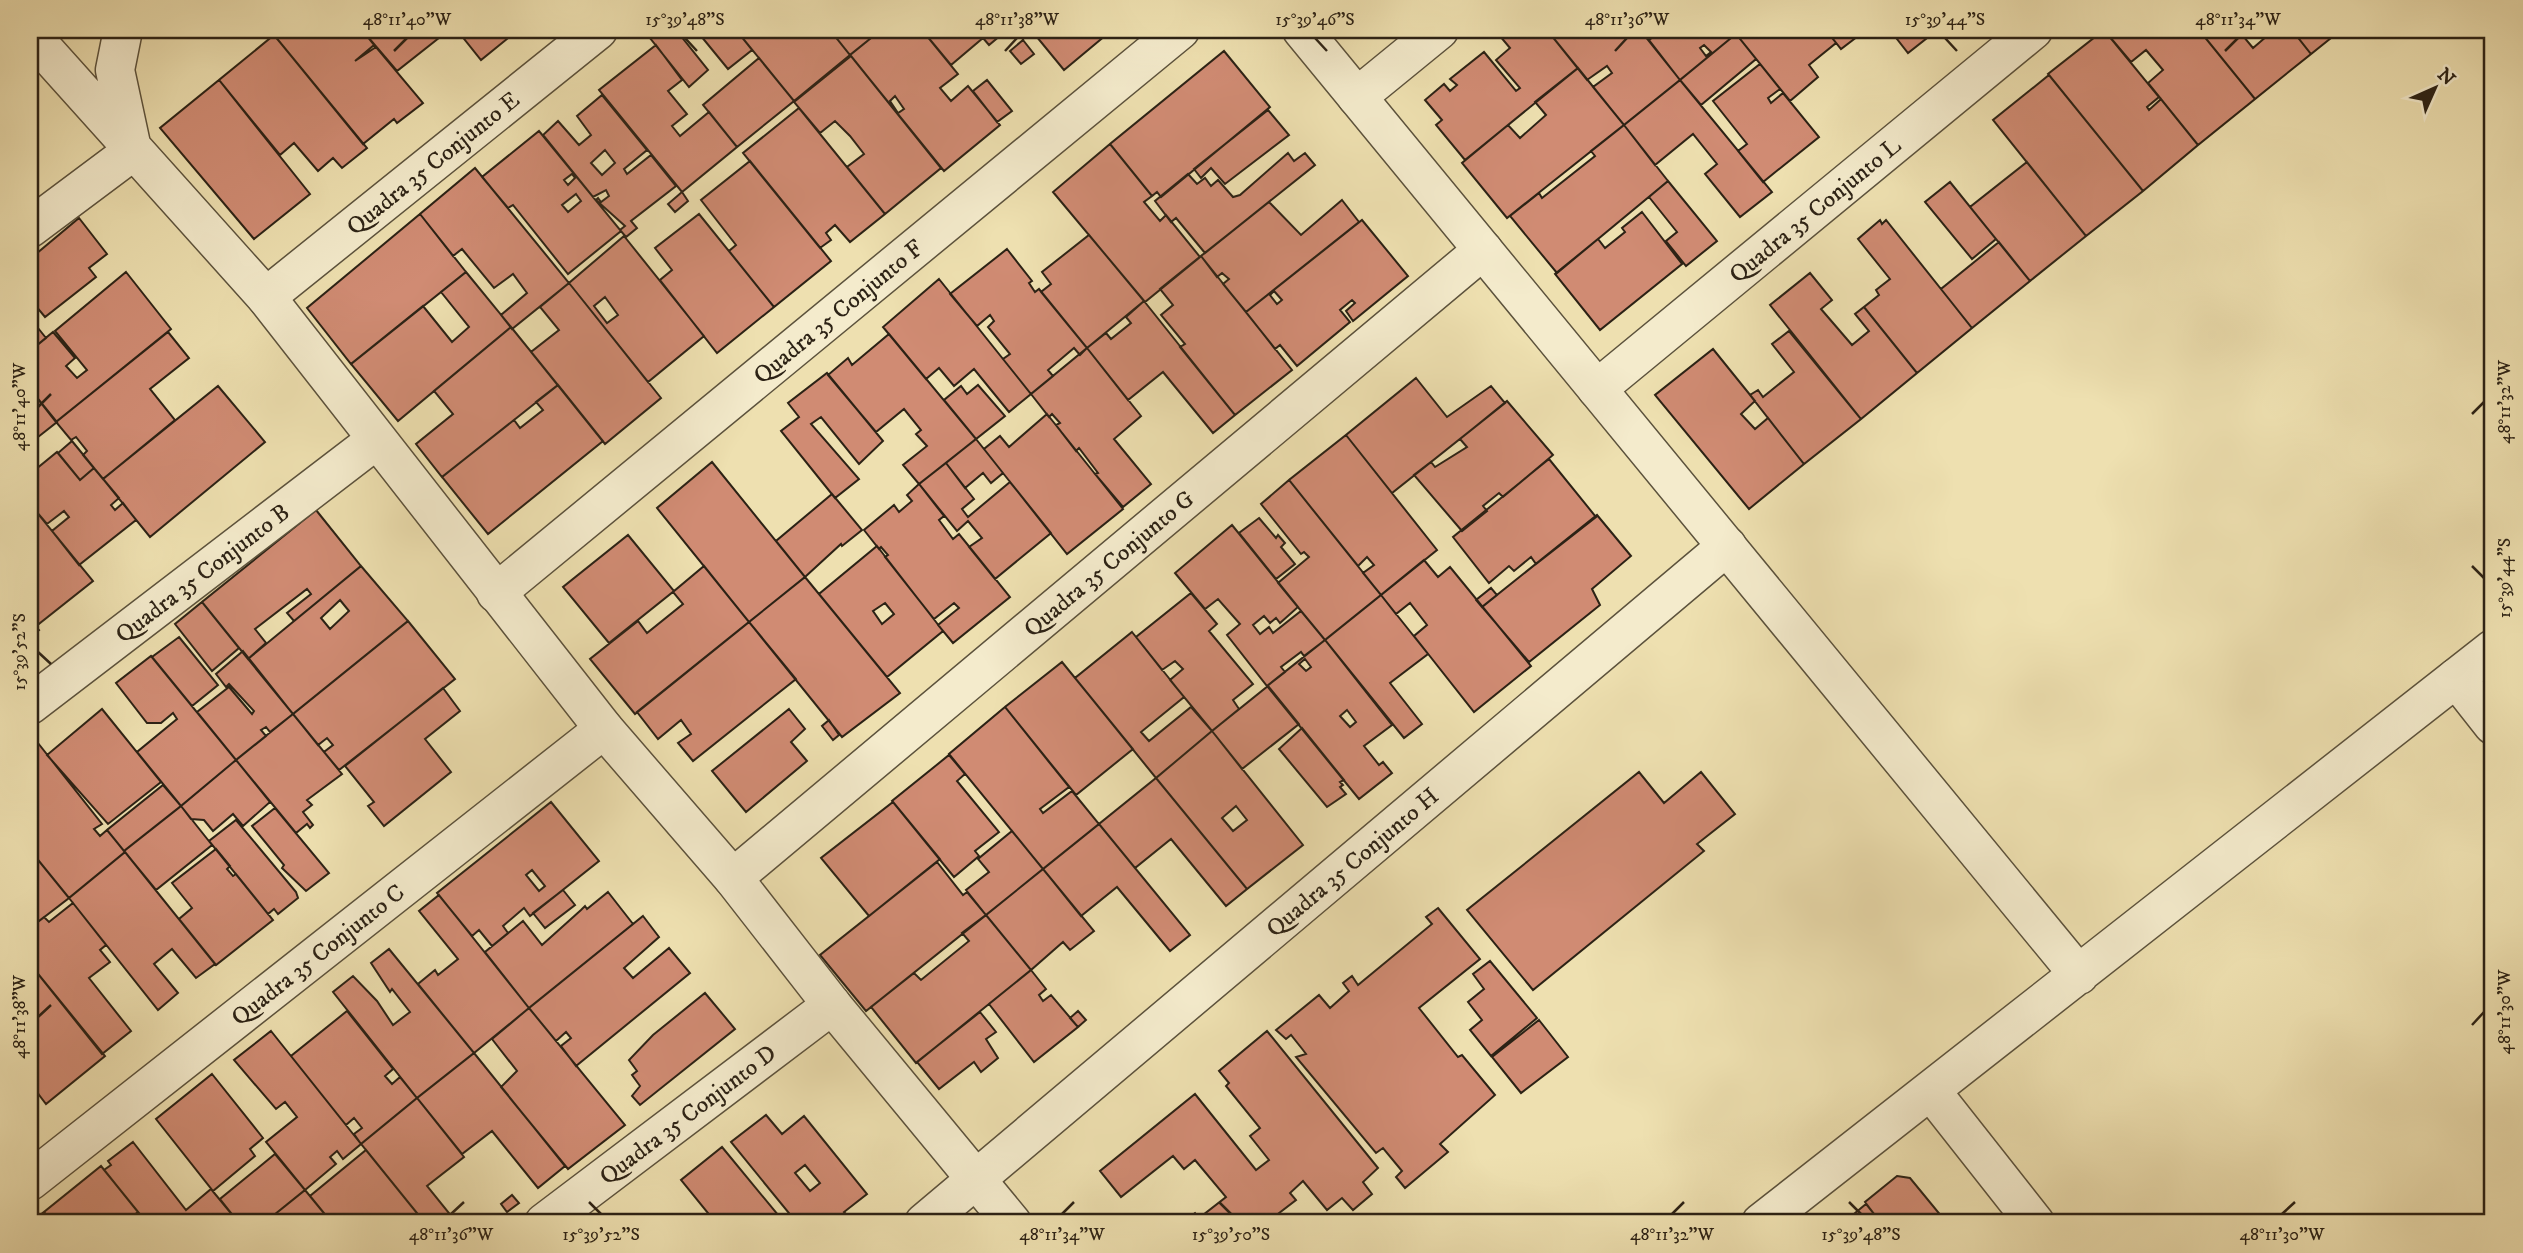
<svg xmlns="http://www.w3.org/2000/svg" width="2523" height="1253" font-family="'IM FELL DW Pica',serif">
  <rect width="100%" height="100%" fill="#eee0b0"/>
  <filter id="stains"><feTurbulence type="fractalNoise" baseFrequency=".00286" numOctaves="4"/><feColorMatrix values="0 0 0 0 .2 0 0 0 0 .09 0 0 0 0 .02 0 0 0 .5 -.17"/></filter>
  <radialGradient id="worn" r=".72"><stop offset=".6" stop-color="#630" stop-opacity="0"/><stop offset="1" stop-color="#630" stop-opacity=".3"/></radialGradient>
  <path fill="#d08b73" stroke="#2c2215" stroke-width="2" fill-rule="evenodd" d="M281 30H362L374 45 355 61 376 47 423 103 397 123 394 119 363 144 274 35Z
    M362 30H449L397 71Z
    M457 30H518L481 60Z
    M651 30H661L664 34 676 30 708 70 689 87 646 33Z
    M696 30H736L752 50 728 69Z
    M736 30H830L850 55 794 101Z
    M830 30H881L850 55Z
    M881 30H922L958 74 940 88 951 101 968 86 1000 125 944 171 850 55ZM895 96 904 109 898 113 890 101Z
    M922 30H1007L989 45 983 38 951 65Z
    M1015 30H1112L1064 70 1032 31 1023 39Z
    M1361 30H1374L1366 37Z
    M1506 30H1547L1578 68 1465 160 1436 125 1442 120 1425 100 1444 84 1450 91 1457 85 1450 79 1484 52 1516 91 1520 88 1496 60 1510 48 1499 35Z
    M1547 30H1640L1680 80 1624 125 1593 87 1612 73 1607 66 1587 80Z
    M1663 30H1732L1736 34 1680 80 1649 40ZM1704 45 1711 52 1706 56 1700 48Z
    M1741 30H1826L1836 43 1809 65 1818 77 1790 101 1736 34Z
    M1826 30H1866L1841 49Z
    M1890 30H1920L1927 38 1908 53Z
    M2104 30H2199L2255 99 2198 145 2148 83 2163 70 2146 50 2131 62Z
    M2104 30 2159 97 2147 107 2149 110 2161 99 2198 145 2143 191 2048 74Z
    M2199 30H2251L2243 36 2253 48 2274 30H2292L2311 54 2255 99Z
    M2292 30H2341L2311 54Z
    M1736 34 1756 59 1701 105 1680 80Z
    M274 35 367 148 342 168 333 158 318 171 294 143 280 155 219 80Z
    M1023 40 1034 54 1021 64 1010 51Z
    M656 45 682 80 668 91 687 114 672 126 680 136 709 112 737 147 682 192 599 90Z
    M1224 51 1270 107 1161 197 1157 192 1152 196 1110 144Z
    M851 56 941 168 885 214 847 167 864 154 850 136 835 121 820 133 794 102Z
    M759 58 794 101 737 147 703 105Z
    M1760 64 1780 89 1768 98 1771 103 1783 93 1819 137 1763 182 1738 151 1747 144 1713 101Z
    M1578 68 1624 125 1507 218 1462 163 1508 125 1520 138 1546 115 1535 102Z
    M2049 75 2143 191 2086 236 1993 120Z
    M219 80 310 194 254 239 160 128Z
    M987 80 1012 111 997 122 973 91Z
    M1680 80 1772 192 1740 217 1705 174 1717 164 1693 134 1655 165 1624 125Z
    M602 95 647 150 624 169 627 174 651 155 676 186 631 221 637 228 626 237 620 230 625 226 596 200 598 198 601 202 609 196 606 190 593 197 543 135 558 121 579 145 591 135 577 116ZM605 150 615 163 602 175 591 163Z
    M799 108 885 214 850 242 835 225 826 233 831 240 820 248 743 153Z
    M1268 110 1289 135 1225 184 1211 168 1201 178 1194 169Z
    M1624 125 1668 181 1557 273 1510 216 1539 193 1542 198 1595 156 1591 151Z
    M539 131 621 231 568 274 513 205 508 208 482 177ZM572 174 575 178 568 185 564 180ZM576 194 581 201 568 212 562 205Z
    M1110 144 1152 196 1144 202 1160 221 1166 215 1200 257 1145 302 1053 192Z
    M1288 153 1294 161 1305 153 1315 165 1205 253 1176 218 1171 222 1155 201 1188 174 1197 184 1205 178 1211 186 1218 180 1233 197 1240 195Z
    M750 161 831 261 774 307 729 251 736 245 701 200Z
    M2027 162 2086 236 2030 281 1970 207Z
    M475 168 569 283 512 329 501 315 527 293 513 274 494 288 462 249 453 256 420 214Z
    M1668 181 1717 241 1686 266 1666 241 1677 232 1649 197Z
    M1950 182 1996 239 1972 259 1925 202Z
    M682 192 688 201 675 212 668 204Z
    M1342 200 1359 222 1246 312 1223 284 1229 279 1222 273 1217 277 1201 256 1269 202 1301 235Z
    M1642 212 1682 264 1600 330 1555 274 1598 239 1605 248 1625 232 1622 228Z
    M420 214 466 272 351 364 307 308Z
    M699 214 774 307 717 353 660 280 672 270 655 248Z
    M79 218 107 254 89 268 96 277 45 317 30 299V259Z
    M1362 220 1408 276 1353 321 1346 311 1355 303 1352 300 1340 310 1350 322 1297 366 1280 345 1275 349 1246 312ZM1274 291 1282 300 1277 304 1270 295Z
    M1880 220 1882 224 1886 220 1972 328 1917 373 1864 307 1879 295 1876 290 1890 279 1858 239Z
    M1089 235 1144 301 1087 348 1041 292 1051 284 1042 272Z
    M624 236 704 336 648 382 569 283ZM605 297 618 315 607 323 594 306Z
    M1999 242 2030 281 1972 328 1941 289Z
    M1007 249 1032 281 1029 283 1035 292 1039 289 1087 348 1080 355 1074 348 1048 370 1053 376 1031 394 1003 359 1010 354 988 327 994 321 990 315 977 326 950 294Z
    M1201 256 1292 370 1235 415 1180 347 1185 344 1161 315 1173 305 1160 289Z
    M126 272 171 329 56 422 30 389V351L53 332 75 358 66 366 77 378 87 370 55 331Z
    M466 272 511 327 398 421 351 364 423 306 452 342 469 327 441 292Z
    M1810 273 1832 300 1821 309 1852 345 1869 331 1855 314 1864 307 1917 373 1861 419 1770 305Z
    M939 279 1031 394 1009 412 974 369 954 386 939 368 926 379 883 327Z
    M569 283 661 398 605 444 531 352 559 330 540 307Z
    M1144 301 1235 415 1213 433 1163 372 1128 400 1087 348 1106 333 1111 339 1131 323 1126 317Z
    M30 318 46 338 30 351Z
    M511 327 558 385 442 477 416 444 453 414 434 391Z
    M1789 331 1861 419 1804 464 1750 395 1758 390 1763 397 1794 372 1772 344Z
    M168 332 189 358 150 389 175 420 103 479 83 455 87 451 76 437 71 440 56 422Z
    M889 334 976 439 919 484 903 465 927 446 916 434 921 430 904 409 876 432 828 375 848 358 852 365Z
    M1087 348 1141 416 1114 439 1151 484 1123 507 1095 474 1098 473 1079 448 1076 451 1056 425 1060 423 1052 414 1049 417 1031 394Z
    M1713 349 1755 401 1741 414 1755 429 1768 418 1804 464 1749 509 1655 395Z
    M827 373 883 441 859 464 821 417 811 424 859 479 835 498 781 431 799 417 788 403Z
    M1416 378 1447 417 1491 386 1505 403 1392 493 1346 435Z
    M558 385 603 441 488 534 442 477 514 420 520 428 543 410 536 402Z
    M978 385 1005 416 976 439 944 400 961 386 967 394Z
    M218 386 265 442 150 537 103 479Z
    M30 389 57 422 33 441 30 438Z
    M1507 401 1553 455 1503 497 1499 493 1483 506 1487 511 1462 531 1414 475 1431 462 1435 467 1467 447 1460 439Z
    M1047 414 1123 509 1067 554 984 449 1000 436 1009 447Z
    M1346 435 1437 550 1381 595 1363 573 1374 565 1367 557 1358 566 1289 480Z
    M976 439 1003 473 991 483 983 473 965 488 946 463Z
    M72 441 94 468 80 480 58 453Z
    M57 452 80 480 94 468 119 498 111 505 115 510 123 503 136 520 79 565 52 531 69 517 64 511 47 524 30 504V474Z
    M1549 459 1596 517 1536 564 1531 557 1514 571 1509 566 1489 583 1453 537Z
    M712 462 805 577 749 622 657 508Z
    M946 463 974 499 962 509 968 517 1010 482 1051 533 995 579 969 547 982 538 968 521 957 531 919 484Z
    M1289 480 1381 595 1325 640 1278 583 1309 557 1304 552 1301 554 1261 504Z
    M919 484 944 516 939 520 953 539 959 534 1010 597 953 643 938 625 959 608 954 603 934 619 885 557 888 555 881 547 879 549 864 530 894 505 899 512 912 501 907 495Z
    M832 494 862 530 842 546 841 544 805 577 776 541Z
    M30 504 93 581 35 627 30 620Z
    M316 510 361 566 294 621 287 613 311 594 307 589 255 629 266 643 248 659 202 602Z
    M1597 515 1631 556 1592 589 1600 605 1529 662 1482 607Z
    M1259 518 1276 538 1278 535 1285 543 1281 547 1295 564 1276 579 1239 533Z
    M1232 525 1298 607 1280 623 1276 618 1270 623 1264 616 1253 625 1260 634 1269 627 1273 633 1301 611 1325 640 1304 656 1301 652 1281 667 1285 672 1267 686 1227 635 1240 624 1218 599 1205 609 1175 573Z
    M628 535 674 591 609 643 563 587Z
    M877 546 943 631 887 677 819 594ZM885 603 894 614 882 624 873 611Z
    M1424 560 1438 577 1450 567 1531 666 1474 712 1414 636 1427 625 1410 603 1396 614 1381 595Z
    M361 566 408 621 293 714 248 659ZM340 600 349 611 330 629 321 618Z
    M704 566 749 622 635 714 590 659 638 621 647 633 683 604 673 592Z
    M805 577 900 693 842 737 749 622Z
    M1491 588 1497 595 1482 607 1476 600Z
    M1191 593 1217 624 1209 631 1253 684 1233 700 1239 709 1212 731 1170 680 1183 669 1175 661 1162 670 1136 637Z
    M1381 595 1428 654 1390 683 1422 724 1404 738 1325 640Z
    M202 602 239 648 212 671 175 624Z
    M30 620 39 630 30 637Z
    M408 621 455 679 339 770 324 752 333 745 327 738 318 745 293 714Z
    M749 622 796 679 693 761 678 743 691 734 681 720 658 739 637 712Z
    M1132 632 1184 697 1141 732 1149 741 1191 707 1212 731 1156 778 1075 678Z
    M179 637 218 685 192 706 152 657Z
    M1325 640 1392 725 1364 746 1379 765 1383 762 1392 773 1359 799 1267 686ZM1305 659 1311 667 1306 671 1299 664ZM1347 710 1356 722 1350 727 1340 716Z
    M243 651 293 714 270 732 266 727 261 730 266 736 236 760 197 712 229 687 252 714 254 711 229 684 226 687 216 674Z
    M151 656 236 760 181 806 137 752 177 719 173 713 161 723H147L116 683Z
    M1062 662 1133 749 1076 795 1005 707Z
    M1268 686 1299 724 1242 769 1212 731Z
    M443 688 460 711 425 739 451 772 384 826 368 806 374 802 345 766Z
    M1005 707 1069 787 1040 809 1043 813 1072 791 1099 824 1043 869 949 754Z
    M102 709 161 782 108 824 47 755Z
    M789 709 805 729 791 742 807 761 746 812 712 771Z
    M293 714 342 774 307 800 312 805 303 812 313 825 310 828 307 824 296 833 236 760Z
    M829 720 839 735 833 740 822 726Z
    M1302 728 1344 780 1340 782 1343 785 1340 787 1346 794 1327 807 1279 749Z
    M1212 731 1303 845 1247 889 1156 778ZM1236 806 1247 820 1233 831 1222 818Z
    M34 738 102 824 94 829 100 836 107 830 125 852 69 898 30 850V742Z
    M949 755 965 774 957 781 999 832 975 851 979 856 954 877 892 801Z
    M236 760 270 802 243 826 233 814 213 831 204 820 191 819 181 806Z
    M1639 772 1664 803 1701 772 1735 814 1697 844 1704 851 1533 990 1467 910Z
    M1156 778 1247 889 1226 906 1171 839 1135 868 1099 824Z
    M163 785 181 806 124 851 107 830Z
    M551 802 599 861 530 916 524 908 503 926 508 933 492 946 479 930 472 936 437 893ZM532 870 545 886 539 891 526 875Z
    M893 802 940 859 869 916 821 858Z
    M181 806 212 845 156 890 124 851Z
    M275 808 329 873 306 891 282 868 284 865 252 826Z
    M236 820 296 892 298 898 278 914 274 909 268 914 209 841Z
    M1099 824 1190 935 1170 951 1117 887 1081 916 1043 869Z
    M1012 831 1043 869 986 915 966 890 989 872 978 859Z
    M216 849 230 866 227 869 233 876 236 874 273 920 216 965 179 919 192 908 172 883Z
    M30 850 69 898 30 928Z
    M125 852 215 964 196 978 172 949 154 964 178 993 158 1010 69 898Z
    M937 862 963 895 967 892 986 915 866 1011 820 955Z
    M1043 869 1094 931 1070 950 1063 942 1031 970 986 915Z
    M563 890 575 905 545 928 533 913Z
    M608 892 633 924 529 1008 485 952 523 921 542 945 581 910 585 906 587 909Z
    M439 895 529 1008 474 1053 418 984 435 970 438 975 458 959 419 911Z
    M73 903 106 945 100 950 110 962 89 978 131 1031 102 1054 30 964V928L44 917 49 922Z
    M1438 908 1480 959 1419 1008 1458 1057 1462 1055 1495 1095 1440 1144 1448 1152 1405 1188 1396 1177 1402 1171 1383 1148 1376 1153 1296 1057 1306 1054 1303 1050 1291 1035 1286 1039 1276 1030 1319 995 1330 1008 1349 991 1343 983 1352 976 1358 985 1432 924 1426 917Z
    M986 915 1031 970 916 1063 871 1007 914 973 921 980 969 941 962 933Z
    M643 916 659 937 624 968 633 978 669 948 690 973 576 1066 561 1046 571 1038 566 1032 556 1041 529 1008Z
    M389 949 474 1053 417 1098 333 992 353 976 377 1001 393 1025 410 1012 392 989 390 992 371 963Z
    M1490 961 1537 1018 1491 1056 1470 1030 1482 1020 1468 1002 1484 989 1473 974Z
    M30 964 105 1056 46 1104 30 1083Z
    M1031 970 1046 989 1039 995 1043 1001 1051 995 1078 1027 1034 1062 989 1004Z
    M705 993 735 1029 640 1105 632 1096 640 1086 632 1075 637 1071 629 1060 653 1035Z
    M529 1008 625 1125 568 1169 501 1087 517 1071 492 1039Z
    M347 1011 393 1069 385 1076 392 1084 400 1077 417 1098 361 1144 354 1134 362 1128 354 1118 346 1125 291 1056Z
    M1078 1011 1086 1020 1078 1027 1070 1018Z
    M980 1012 996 1032 986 1039 998 1058 981 1072 974 1062 939 1089 917 1062Z
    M1539 1020 1568 1057 1521 1093 1492 1057Z
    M271 1031 361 1144 343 1159 337 1151 330 1157 336 1164 305 1190 266 1142 297 1117 285 1102 276 1109 234 1060Z
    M1267 1031 1378 1168 1363 1182 1372 1194 1353 1210 1342 1198 1327 1210 1303 1181 1290 1193 1296 1200 1266 1223H1181L1195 1213 1199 1218 1226 1197 1195 1160 1184 1169 1173 1156 1121 1197 1100 1171 1195 1094 1256 1170 1269 1160 1250 1136 1260 1128 1226 1086 1229 1083 1219 1071Z
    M474 1053 565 1166 538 1188 492 1131 462 1154 417 1098Z
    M212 1074 263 1138 250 1149 255 1156 213 1191 156 1119Z
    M30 1083 38 1093 30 1099Z
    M417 1098 464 1157 427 1186 457 1223H425L361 1144Z
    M766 1115 782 1134 804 1116 867 1194 844 1212 854 1223H797L731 1142ZM805 1165 820 1183 810 1191 795 1173Z
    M133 1142 186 1210 211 1189 239 1223H147L104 1170 111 1165 108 1161Z
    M722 1147 783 1221 787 1223H716L681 1180Z
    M366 1150 425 1223H332L310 1196Z
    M275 1154 305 1190 264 1223H239L220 1199Z
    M101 1166 138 1212 123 1223H53L44 1212Z
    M1897 1176 1910 1178 1947 1223H1881L1865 1202Z
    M305 1190 332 1223H264Z
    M512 1195 519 1203 507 1212 501 1204Z
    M1866 1204 1881 1223H1864L1855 1213Z
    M44 1212 53 1223H30Z"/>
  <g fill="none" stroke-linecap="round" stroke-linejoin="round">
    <defs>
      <g id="minor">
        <path d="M1357 97 1439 30"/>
        <path d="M30 228 133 151"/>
        <path id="s1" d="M266 297 598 30"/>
        <path id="s2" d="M1597 389 2033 30"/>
        <path id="s3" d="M496 593 1180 30"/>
        <path d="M2456 678 2493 725"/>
        <path id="s4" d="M30 705 376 440"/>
        <path id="s5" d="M733 878 1483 250"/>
        <path d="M1931 1091 2035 1223"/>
        <path id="s6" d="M30 1181 604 729"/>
        <path id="s7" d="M544 1223 832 1005"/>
        <path id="s8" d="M924 1223 1727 546"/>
      </g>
      <path id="tertiary" d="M123 30 115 70 132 149
        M1302 30 2079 975
        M30 34 266 297 604 729 733 878 832 1005 1012 1223
        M1761 1223 2493 649"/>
    </defs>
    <use href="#minor" stroke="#5c523c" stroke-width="41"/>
    <use href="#tertiary" stroke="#5c523c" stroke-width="41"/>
    <use href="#minor" stroke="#f4ebcc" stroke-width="38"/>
    <use href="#tertiary" stroke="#f4ebcc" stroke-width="38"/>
  </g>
  <path fill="none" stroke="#2c2215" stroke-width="2.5" d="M685 38 697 51M1315 38 1327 51M1945 38 1957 51M394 51 407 38M1005 51 1017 38M1615 51 1627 38M2225 51 2238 38M38 407 51 394M2472 414 2484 402M2472 566 2484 578M38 652 51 664M38 1017 51 1005M2472 1025 2484 1012M589 1202 601 1214M1219 1202 1231 1214M1849 1202 1861 1214M451 1214 464 1202M1062 1214 1074 1202M1672 1214 1684 1202M2282 1214 2295 1202"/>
  <g text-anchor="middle" stroke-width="6" stroke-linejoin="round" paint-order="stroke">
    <g font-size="24" fill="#2c2215" stroke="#f4ebcc">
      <text dy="8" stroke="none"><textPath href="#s1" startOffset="214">Quadra 35 Conjunto E</textPath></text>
      <text dy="8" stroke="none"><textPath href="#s2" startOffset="282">Quadra 35 Conjunto L</textPath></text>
      <text dy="8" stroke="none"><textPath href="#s3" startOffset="443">Quadra 35 Conjunto F</textPath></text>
      <text dy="8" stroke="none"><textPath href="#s5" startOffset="490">Quadra 35 Conjunto G</textPath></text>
      <text dy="8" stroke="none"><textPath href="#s4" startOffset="217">Quadra 35 Conjunto B</textPath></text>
      <text dy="8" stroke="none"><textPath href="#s8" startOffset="560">Quadra 35 Conjunto H</textPath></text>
      <text dy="8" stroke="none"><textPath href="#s6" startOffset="366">Quadra 35 Conjunto C</textPath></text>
      <text dy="8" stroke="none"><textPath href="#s7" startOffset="180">Quadra 35 Conjunto D</textPath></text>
    </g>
  </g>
  <rect width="2523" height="1253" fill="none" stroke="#eee0b0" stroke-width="77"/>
  <g transform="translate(2435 88) rotate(45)" stroke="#f4ebcc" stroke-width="5" paint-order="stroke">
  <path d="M0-5L12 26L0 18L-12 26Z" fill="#2c2215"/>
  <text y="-10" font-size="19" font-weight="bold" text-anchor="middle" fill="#2c2215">N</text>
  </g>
  <rect x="38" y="38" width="2446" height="1176" fill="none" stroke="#2c2215" stroke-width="2.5"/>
  <g font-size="18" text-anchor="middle" fill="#2c2215">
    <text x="407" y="25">48°11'40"W</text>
    <text x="685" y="25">15°39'48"S</text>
    <text x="1017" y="25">48°11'38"W</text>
    <text x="1315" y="25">15°39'46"S</text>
    <text x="1627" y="25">48°11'36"W</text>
    <text x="1945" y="25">15°39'44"S</text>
    <text x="2238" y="25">48°11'34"W</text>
    <text transform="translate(2504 402) rotate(-90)" y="6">48°11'32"W</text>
    <text transform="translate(19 407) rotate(-90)" y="6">48°11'40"W</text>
    <text transform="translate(2504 578) rotate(-90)" y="6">15°39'44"S</text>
    <text transform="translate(19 652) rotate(-90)" y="6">15°39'52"S</text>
    <text transform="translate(2504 1012) rotate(-90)" y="6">48°11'30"W</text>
    <text transform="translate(19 1017) rotate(-90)" y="6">48°11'38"W</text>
    <text x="451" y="1240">48°11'36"W</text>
    <text x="601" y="1240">15°39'52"S</text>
    <text x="1062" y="1240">48°11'34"W</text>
    <text x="1231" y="1240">15°39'50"S</text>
    <text x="1672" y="1240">48°11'32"W</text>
    <text x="1861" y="1240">15°39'48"S</text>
    <text x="2282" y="1240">48°11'30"W</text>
  </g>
  <rect width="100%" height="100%" filter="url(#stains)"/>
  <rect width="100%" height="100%" fill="url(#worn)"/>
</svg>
